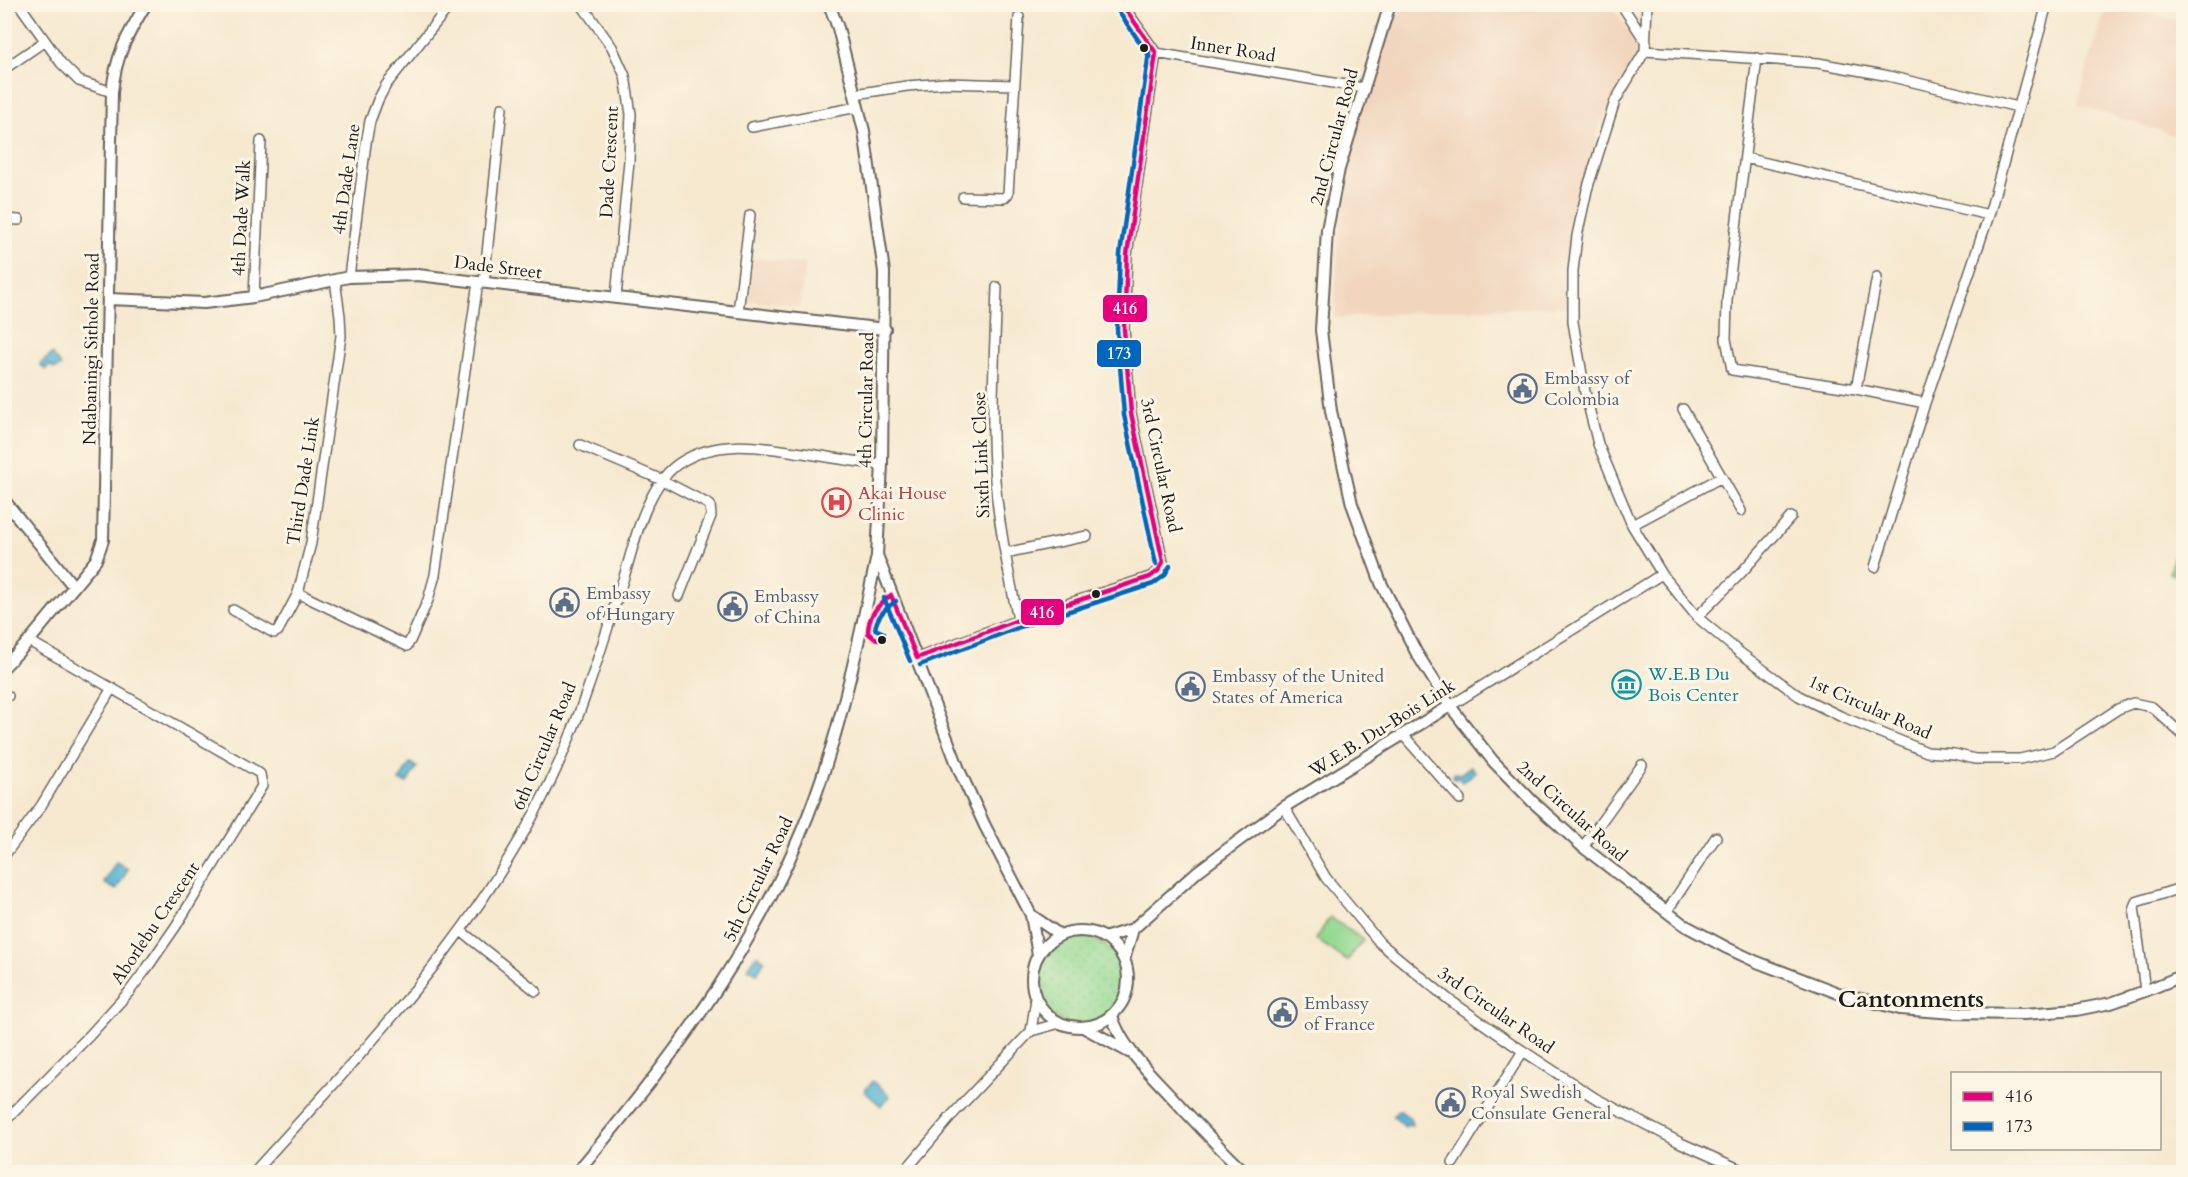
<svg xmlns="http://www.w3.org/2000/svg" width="2188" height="1177" font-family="Cardo,serif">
  <defs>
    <pattern id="grass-dots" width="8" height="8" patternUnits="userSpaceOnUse" patternTransform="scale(1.5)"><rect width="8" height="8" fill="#93d891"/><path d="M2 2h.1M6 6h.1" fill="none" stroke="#7eb97c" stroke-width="1.8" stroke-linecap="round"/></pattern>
  </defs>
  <rect width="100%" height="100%" fill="#fcf5e5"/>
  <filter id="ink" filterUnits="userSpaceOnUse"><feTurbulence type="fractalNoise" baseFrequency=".0167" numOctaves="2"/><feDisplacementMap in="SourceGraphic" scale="12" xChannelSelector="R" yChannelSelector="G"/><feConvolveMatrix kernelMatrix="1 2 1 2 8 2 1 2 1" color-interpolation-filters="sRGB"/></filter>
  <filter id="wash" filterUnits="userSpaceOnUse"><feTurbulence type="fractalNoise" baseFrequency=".008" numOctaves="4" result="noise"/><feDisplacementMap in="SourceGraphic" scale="24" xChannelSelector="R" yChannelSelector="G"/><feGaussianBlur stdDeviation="1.35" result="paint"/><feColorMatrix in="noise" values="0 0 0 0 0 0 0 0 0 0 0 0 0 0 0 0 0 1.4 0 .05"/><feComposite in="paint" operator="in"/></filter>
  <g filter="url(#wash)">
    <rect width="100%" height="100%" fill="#f6e9d0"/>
    <path fill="#f1d5bd" d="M1397 5H1611L1640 48 1600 126 1568 259 1567 306 1446 310 1335 318 1337 246 1355 133Z
      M2107 5H2119L2183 22V138L2078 105 2086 72Z
      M753 258 806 264 799 306 748 301Z"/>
    <path fill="url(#grass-dots)" stroke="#587a56" stroke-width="1.5" d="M1036 981a44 44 0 1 1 88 0a44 44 0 1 1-88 0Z"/>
    <path fill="#93d891" stroke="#587a56" stroke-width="1.5" d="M2183 527 2184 577H2183L2169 573Z
      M1330 917 1363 940 1347 961 1316 939Z"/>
    <path fill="#57b6d6" stroke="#3a6979" stroke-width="1.5" d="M52 354 61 366 58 368 54 369 50 365 45 370 40 364Z
      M410 763 417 767 407 783 399 781Z
      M1471 766 1476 772 1462 782 1459 778 1454 779 1453 775 1455 773 1460 774Z
      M116 862 128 869 116 890 104 883Z
      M757 955 765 960 757 973 748 968Z
      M873 1081 890 1096 881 1106 864 1091Z
      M1399 1110 1410 1118 1412 1126 1407 1125 1405 1127 1393 1116Z"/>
  </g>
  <g filter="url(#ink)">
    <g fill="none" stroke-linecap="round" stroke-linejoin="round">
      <defs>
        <path id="minor" d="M19 4 61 63 79 81 112 92
          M581 4 612 47 625 76 631 114 629 161 616 297
          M1122 4 1156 53 1363 88
          M1621 4 1646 42
          M1647 4 1645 51 1615 101 1587 190 1577 236 1573 271V322L1585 392 1598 444 1632 525 1662 574 1697 617 1739 652 1799 696 1840 716 1927 752 1954 754 1975 759H2020L2054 751 2118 709 2133 703 2152 707 2184 736
          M1645 51 1818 63 1884 75 2018 107
          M1757 58 1727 300 1726 339 1732 370 1856 389 1925 403
          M4 69 45 41
          M855 94 907 86 945 83 1014 85
          M752 127 858 107
          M1745 158 1989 215
          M963 197 1004 198 1008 194 1019 17
          M4 219 19 220
          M349 277 366 143 370 121 378 100 386 85 451 4
          M484 283 502 108
          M997 287C995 351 990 416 995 480 999 527 1009 574 1018 620
          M254 297 261 141
          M738 312 750 215
          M1856 389 1877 277
          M1683 409 1741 511
          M580 445 662 480 710 505 711 516 679 596
          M1632 525 1720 478
          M1005 553 1087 536
          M1875 567 1925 403 1989 215 2047 4
          M298 593 407 646 410 641 428 600 435 575 478 282
          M233 610 274 633 278 631 298 593 311 543 341 336 340 316 335 280
          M1697 617 1741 573 1791 517
          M917 658 1018 620 1150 577 1158 571 1163 562 1131 413 1124 329 1127 255 1156 53
          M4 694 8 696
          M1450 706 1662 574
          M1404 736 1460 799
          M1284 807 1326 878 1380 943 1448 999 1514 1045 1595 1098 1681 1143 1746 1172
          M1583 847 1642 765
          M4 856 41 806 112 688
          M1667 911 1716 837
          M461 931 536 991
          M2145 991 2134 907 2136 902 2184 887
          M1031 1031 1036 999
          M4 1122 89 1036 129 992 147 968 176 926 262 786 260 774 256 771 29 641
          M1453 1163 1523 1051
          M254 1172C370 1044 496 914 564 751 588 695 605 635 624 577 632 551 638 523 651 498 658 484 668 470 681 462 720 437 766 448 809 454 833 458 858 462 882 465
          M904 1172 954 1113 1031 1031 1060 1023"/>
        <path id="tertiary" d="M829 4 838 28 864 131 884 272 882 465 877 555 960 772 985 826 1031 915 1038 955
          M1390 4 1339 169 1327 230 1321 330 1331 411 1352 504 1381 583 1416 652 1450 706 1493 761 1532 801 1583 847 1684 925 1727 948 1757 962 1838 993 1900 1009 1954 1013 2024 1014 2076 1010 2111 1003 2145 991 2184 975
          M109 299 204 303 254 297 349 277 418 275 885 329
          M4 500 74 587
          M4 667 29 641 96 560 103 540 112 92C116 54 127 36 146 4
          M1031 915 1060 935
          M1032 979a48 48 0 1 1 96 0a48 48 0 1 1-96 0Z
          M1104 938 1133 929 1198 871 1284 807 1450 706
          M1124 960 1133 929
          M1112 1016C1122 1048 1149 1072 1171 1096 1195 1122 1219 1148 1245 1172
          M1085 1028 1129 1052
          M577 1172C678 1053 772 927 822 777 846 705 861 630 877 556"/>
      </defs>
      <use href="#minor" stroke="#68645b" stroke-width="12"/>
      <use href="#tertiary" stroke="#68645b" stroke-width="14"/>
      <use href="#minor" stroke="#fff" stroke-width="9"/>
      <use href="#tertiary" stroke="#fff" stroke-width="10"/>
      <defs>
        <path id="bus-1" d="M1122 4 1156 53
          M1156 53 1127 255 1124 329 1131 413 1163 562
          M891 595 917 658
          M882 640 874 638 868 633C868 615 878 605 891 595
          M917 658 1018 620 1150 577 1158 571 1163 562"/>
        <path id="bus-2" d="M1116 8 1150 57
          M1149 52 1120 254 1117 329 1124 415 1156 564
          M884 598 910 661
          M884 633 875 629C877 616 885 609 896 601
          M920 665 1020 627 1153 584 1164 576 1170 566"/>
      </defs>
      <use href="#bus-1" stroke="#fcf5e5" stroke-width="9"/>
      <use href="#bus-2" stroke="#fcf5e5" stroke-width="9"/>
      <use href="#bus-1" stroke="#e5007d" stroke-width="4.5"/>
      <use href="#bus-2" stroke="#0065bd" stroke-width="4.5"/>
    </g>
  </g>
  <defs>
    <symbol id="civic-ring" viewBox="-11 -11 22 22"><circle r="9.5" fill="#fcf5e5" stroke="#5c6f8a" stroke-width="1.5"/><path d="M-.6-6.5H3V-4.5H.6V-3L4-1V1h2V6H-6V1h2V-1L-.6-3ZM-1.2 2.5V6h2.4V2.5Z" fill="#5c6f8a"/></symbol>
    <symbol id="hospital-ring" viewBox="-11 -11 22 22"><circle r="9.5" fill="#fcf5e5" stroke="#e0444e" stroke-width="1.5"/><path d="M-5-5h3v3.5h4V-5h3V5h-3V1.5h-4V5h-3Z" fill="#e0444e"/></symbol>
    <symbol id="museum-ring" viewBox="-11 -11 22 22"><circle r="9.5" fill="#fcf5e5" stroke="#0f9aa8" stroke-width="1.5"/><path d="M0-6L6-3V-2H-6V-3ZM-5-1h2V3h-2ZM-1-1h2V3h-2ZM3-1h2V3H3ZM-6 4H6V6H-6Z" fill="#0f9aa8"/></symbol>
  </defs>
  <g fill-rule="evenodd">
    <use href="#civic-ring" x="1506" y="372" width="33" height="33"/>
    <use href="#hospital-ring" x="820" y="486" width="33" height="33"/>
    <use href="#civic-ring" x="548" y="586" width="33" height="33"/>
    <use href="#civic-ring" x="716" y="590" width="33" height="33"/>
    <use href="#museum-ring" x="1610" y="668" width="33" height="33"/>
    <use href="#civic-ring" x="1174" y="670" width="33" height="33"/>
    <use href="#civic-ring" x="1266" y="996" width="33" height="33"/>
    <use href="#civic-ring" x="1434" y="1086" width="33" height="33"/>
  </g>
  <g fill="#1c1c1c" stroke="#fcf5e5" stroke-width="2">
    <circle cx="1144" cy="48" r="5"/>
    <circle cx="1096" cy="594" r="5"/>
    <circle cx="882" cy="640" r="5"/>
  </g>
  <g text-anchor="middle" stroke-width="6" stroke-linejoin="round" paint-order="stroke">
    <g font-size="18" fill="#1c1c1c" stroke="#fcf5e5">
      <text transform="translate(1233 49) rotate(9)" y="6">Inner Road</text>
      <text transform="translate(1334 137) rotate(-75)" y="6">2nd Circular Road</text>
      <text transform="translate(609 162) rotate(-87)" y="6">Dade Crescent</text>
      <text transform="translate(346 179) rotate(-82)" y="6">4th Dade Lane</text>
      <text transform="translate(241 218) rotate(-87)" y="6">4th Dade Walk</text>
      <text transform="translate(498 267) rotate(7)" y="6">Dade Street</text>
      <text transform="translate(91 349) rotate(-89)" y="6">Ndabaningi Sithole Road</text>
      <text transform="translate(866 400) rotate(-89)" y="6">4th Circular Road</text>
      <text transform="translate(981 455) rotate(-92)" y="6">Sixth Link Close</text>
      <text transform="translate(1161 465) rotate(78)" y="6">3rd Circular Road</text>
      <text transform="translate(303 481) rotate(-81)" y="6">Third Dade Link</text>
      <text transform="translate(1870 707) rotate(24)" y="6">1st Circular Road</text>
      <text transform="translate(1382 728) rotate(-32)" y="6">W.E.B. Du-Bois Link</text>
      <text transform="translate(544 746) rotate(-67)" y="6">6th Circular Road</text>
      <text transform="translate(1572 811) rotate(42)" y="6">2nd Circular Road</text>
      <text transform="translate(758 879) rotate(-64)" y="6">5th Circular Road</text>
      <text transform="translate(155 923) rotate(-56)" y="6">Aborlebu Crescent</text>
      <text transform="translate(1496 1010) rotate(35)" y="6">3rd Circular Road</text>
    </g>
    <g font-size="18" fill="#4e5e75" stroke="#fcf5e5" text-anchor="start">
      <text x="1544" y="384">Embassy of<tspan x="1544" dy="21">Colombia</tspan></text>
      <text x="586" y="599">Embassy<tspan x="586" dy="21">of Hungary</tspan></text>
      <text x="754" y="602">Embassy<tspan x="754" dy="21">of China</tspan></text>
      <text x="1212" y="682">Embassy of the United<tspan x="1212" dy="21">States of America</tspan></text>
      <text x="1304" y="1009">Embassy<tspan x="1304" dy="21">of France</tspan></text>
      <text x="1471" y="1098">Royal Swedish<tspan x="1471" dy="21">Consulate General</tspan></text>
    </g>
    <g font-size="18" fill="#be3a42" stroke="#fcf5e5" text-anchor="start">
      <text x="858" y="499">Akai House<tspan x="858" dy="21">Clinic</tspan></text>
    </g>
    <g font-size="18" fill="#0d838f" stroke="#fcf5e5" text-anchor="start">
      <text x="1648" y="680">W.E.B Du<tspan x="1648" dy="21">Bois Center</tspan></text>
    </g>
    <g font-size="24" font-weight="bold" fill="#1c1c1c" stroke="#fcf5e5">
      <text x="1911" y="1007">Cantonments</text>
    </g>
  </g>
  <g stroke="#fcf5e5" stroke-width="2">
    <rect x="1102" y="294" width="46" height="29" rx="6" fill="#e5007d"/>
    <rect x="1096" y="339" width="46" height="29" rx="6" fill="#0065bd"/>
    <rect x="1020" y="598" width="45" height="28" rx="6" fill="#e5007d"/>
  </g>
  <g font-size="16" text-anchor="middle" font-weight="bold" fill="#fff">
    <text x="1125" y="314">416</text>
    <text x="1119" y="359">173</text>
    <text x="1042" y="618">416</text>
  </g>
  <rect width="2188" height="1177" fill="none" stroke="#fcf5e5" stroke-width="24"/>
  <rect x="1951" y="1072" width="210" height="78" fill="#fcf5e5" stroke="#a29e95" stroke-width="1.5"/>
  <rect x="1963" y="1092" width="30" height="9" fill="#e5007d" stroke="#a29e95" stroke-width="1.5"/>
  <text x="2005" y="1102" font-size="18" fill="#1c1c1c">416</text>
  <rect x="1963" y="1122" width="30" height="9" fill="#0065bd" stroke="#a29e95" stroke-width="1.5"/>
  <text x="2005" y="1132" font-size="18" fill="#1c1c1c">173</text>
</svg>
